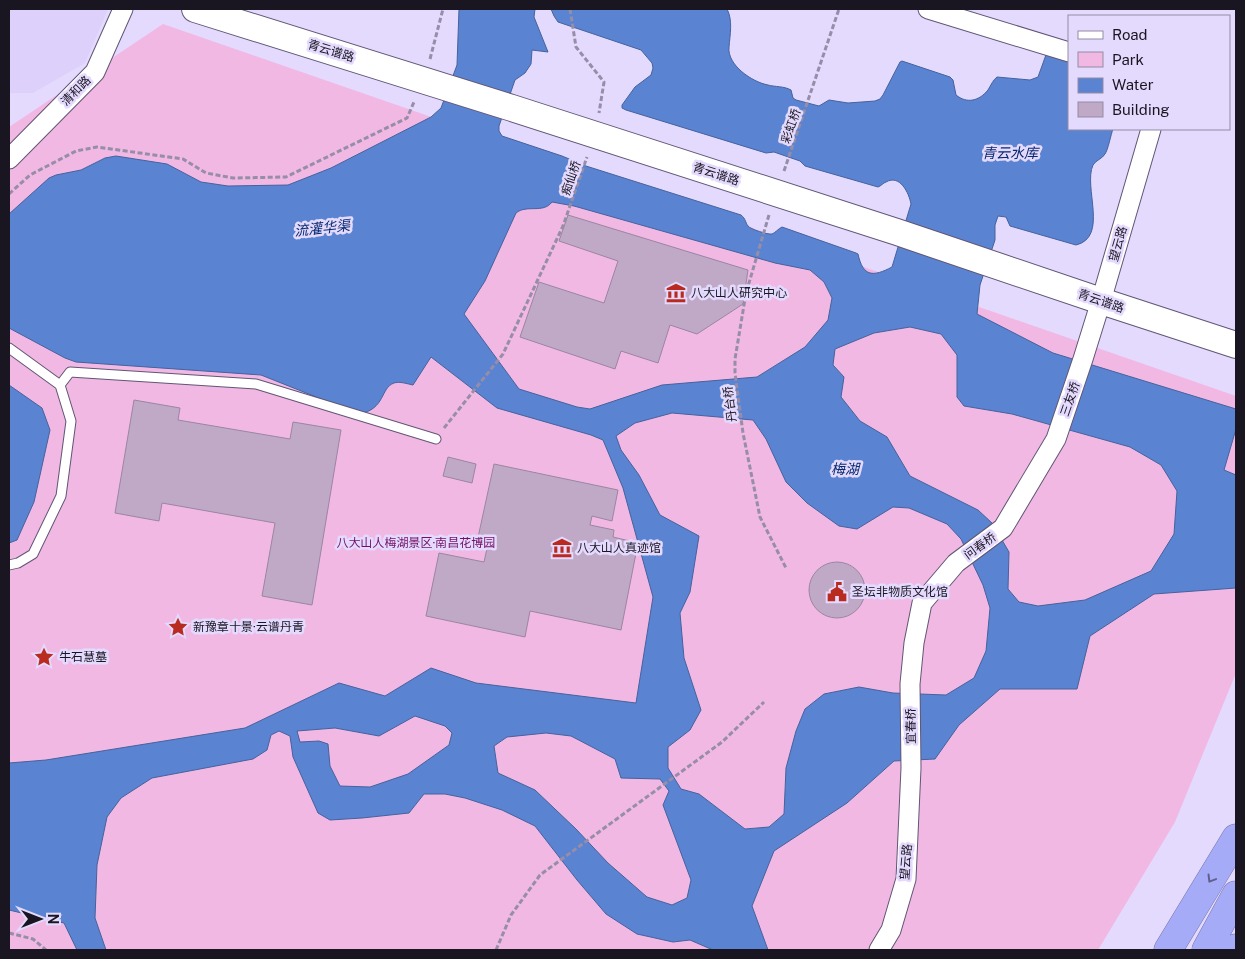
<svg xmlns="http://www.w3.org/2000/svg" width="1245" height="959" font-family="'Public Sans','Noto Sans SC',sans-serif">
  <rect width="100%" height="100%" fill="#e4dafd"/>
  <path fill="#ddd0fb" d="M9 9H108L85 63 33 93H9Z"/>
  <path fill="#f1b8e3" d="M163 24 1236 396V673L1175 822 1098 950H9V127Z"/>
  <path fill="#5a83d2" stroke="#46629d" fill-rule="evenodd" d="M459 9H535L534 17 548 52 532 50 531 64 525 73 515 80 499 126V131L502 136 562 156 586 166 741 215C746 219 745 222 748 226 750 229 768 235 772 234 775 233 778 229 782 227L856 253 858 254C863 277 873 277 892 267L911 204C909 193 900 174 886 182 883 183 881 186 878 187L805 166 800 161 774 152 766 153 626 110 622 108V105L635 87 651 75 653 68 652 63 641 50 558 22 554 16 551 9H727C733 20 730 35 729 47 727 65 752 82 768 85 775 87 784 86 791 90L793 98 796 100 819 106 829 100 848 103 875 101 880 99 883 95 900 62 902 61 950 77 953 80 956 95C967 104 979 101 988 90 991 85 993 80 997 77L1030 80 1038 77 1047 52 1069 55V129H1113C1111 134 1108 150 1105 154 1102 159 1096 160 1093 165 1083 187 1109 237 1076 245L1010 226 1006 217 998 216 995 225V240L980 285 977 314 1053 353 1236 409V429L1224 470 1236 475V588L1154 594 1090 636 1077 689H1000L959 725 935 759 894 761 847 803 774 851 752 906 768 950H713L690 940 673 942 637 934 606 914 577 880 535 826 502 810 465 798 445 794H424L409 813 362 818 330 820 318 813 293 757 290 736 279 731 271 735 267 750 253 759 152 778 121 798 107 817 97 865 95 918 106 950H77L64 923 9 910V763L46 760 245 728 339 683 385 696 431 668 476 683 636 703 653 597 623 488 603 440 591 435 497 408 431 357 413 385C408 384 399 381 394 383 380 388 386 409 359 414L261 375 76 362 65 358 9 328V214L49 178 56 175 81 170 105 158 116 156 167 164 201 182 228 186 288 185 331 168 431 117 441 108 457 65ZM552 202 574 206 775 263 810 270 824 282 832 298 828 320 805 347 757 377 662 385 590 409 577 407 519 389 464 314 485 281 516 213C527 204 543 214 552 202ZM910 327 941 334 957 355V397L964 406 1012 414 1130 447 1161 465 1177 491 1174 534 1151 571 1085 600 1038 606 1019 602 1008 589 1009 552 992 523 978 510 910 476 887 437 860 421 841 397 844 377 833 365 835 349 874 333ZM672 413 753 420 766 439 786 482 807 503 839 526 857 529 893 507 909 508 947 524 961 539 983 585 990 608 986 651 974 678 946 695 893 693 859 687 824 694 805 709 796 731 786 768 784 814 769 827 745 829 699 794 681 789 668 768V747L690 730 701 710 684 658 680 613 690 592 699 536 660 515 639 475 621 450 616 436 635 423ZM415 716 445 726 452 733 449 745 408 774 370 787 340 786 330 766 328 744 319 741 300 742 297 731 335 728 379 736ZM546 733 571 736 615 759 621 778 660 779 669 791 663 805 691 880 687 898 672 905 647 897 608 863 576 829 535 790 498 773 494 746 507 737Z
    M9 385 42 408 50 430 34 502 17 540 9 543Z"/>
  <path fill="#bfa9c7" stroke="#9b85a3" d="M568 215 748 270 743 304 697 334 670 325 658 363 621 351 615 369 520 337 539 282 604 303 618 261 559 241Z
    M134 400 180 408 178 420 290 439 293 422 341 430 312 605 262 596 275 523 162 503 159 521 115 513Z
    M448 457 476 464 472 483 443 476Z
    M494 464 618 490 612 521 592 516 590 525 614 530 613 537 638 543 621 630 530 611 525 637 426 616 439 553 484 562 488 544 477 542Z
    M809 590a28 28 0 1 1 56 0a28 28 0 1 1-56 0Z"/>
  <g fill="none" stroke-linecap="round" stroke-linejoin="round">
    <defs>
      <path id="lane" d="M9 348 60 385 71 421 61 496 33 554 18 563 9 565
        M60 385 70 372 256 384 436 439"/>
      <path id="street" d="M928 9 1069 52
        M9 159 95 72 123 9
        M879 950 891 930 906 879 911 768 910 684 914 643 922 603 956 563 1003 528 1056 439 1083 359 1101 301 1151 129"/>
      <path id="secondary" d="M195 9 512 108 897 232 1101 301 1236 345"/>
      <path id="highway" d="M1168 950 1236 838
        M1206 950 1236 895
        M1235 950 1236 948"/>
    </defs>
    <use href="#lane" stroke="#605675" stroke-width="11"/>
    <use href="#street" stroke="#605675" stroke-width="21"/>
    <use href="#secondary" stroke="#605675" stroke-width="28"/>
    <use href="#highway" stroke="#7576ac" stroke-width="29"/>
    <path stroke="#968ea8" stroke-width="3" stroke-dasharray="5 2.5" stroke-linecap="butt" d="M570 9 576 47 604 82 599 113
      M430 59 443 9
      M784 171 839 9
      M9 194 30 175 76 151 97 147 183 159 206 173 233 178 286 177 407 118 414 102
      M769 215 746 293 735 359V373L743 433 760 517 786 568
      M444 428 503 354 563 226 587 157
      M9 933 33 939 46 950
      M496 950 511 915 540 875 722 742 764 702"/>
    <use href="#lane" stroke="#fff" stroke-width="9"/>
    <use href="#street" stroke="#fff" stroke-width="19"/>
    <use href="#secondary" stroke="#fff" stroke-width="26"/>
    <use href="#highway" stroke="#a6abf7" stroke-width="28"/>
  </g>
  <defs><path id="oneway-chevron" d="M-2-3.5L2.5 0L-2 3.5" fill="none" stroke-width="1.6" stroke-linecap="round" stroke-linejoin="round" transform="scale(1.25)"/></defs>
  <use stroke="#60608c" href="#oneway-chevron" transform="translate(1211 879) rotate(121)"/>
  <defs>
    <symbol id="museum-bare" viewBox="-9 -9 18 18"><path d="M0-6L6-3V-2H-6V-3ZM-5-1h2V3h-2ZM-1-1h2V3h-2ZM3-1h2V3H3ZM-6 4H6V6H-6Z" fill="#b92b1e" stroke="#e4dafd" stroke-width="2.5" paint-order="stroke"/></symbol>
    <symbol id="civic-bare" viewBox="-9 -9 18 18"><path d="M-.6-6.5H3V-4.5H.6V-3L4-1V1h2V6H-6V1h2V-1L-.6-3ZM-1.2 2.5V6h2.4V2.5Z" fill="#b92b1e" stroke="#e4dafd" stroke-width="2.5" paint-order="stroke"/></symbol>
    <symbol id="sight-bare" viewBox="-9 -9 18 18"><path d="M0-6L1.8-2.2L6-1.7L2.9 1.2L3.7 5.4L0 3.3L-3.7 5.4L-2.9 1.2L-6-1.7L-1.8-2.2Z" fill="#b92b1e" stroke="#e4dafd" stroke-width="2.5" paint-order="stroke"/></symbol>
  </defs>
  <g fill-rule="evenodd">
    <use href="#museum-bare" x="662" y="279" width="28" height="28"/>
    <use href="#museum-bare" x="548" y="534" width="28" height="28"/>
    <use href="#civic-bare" x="823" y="578" width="28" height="28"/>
    <use href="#sight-bare" x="164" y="613" width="28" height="28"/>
    <use href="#sight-bare" x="30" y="643" width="28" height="28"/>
  </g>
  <g text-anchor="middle" stroke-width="5" stroke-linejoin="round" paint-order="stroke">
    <g font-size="12" fill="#191521" stroke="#e4dafd">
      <text transform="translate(331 51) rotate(17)" y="4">青云谱路</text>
      <text transform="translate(76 91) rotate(-45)" y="4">清和路</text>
      <text transform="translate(791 126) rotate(-71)" y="4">彩虹桥</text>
      <text transform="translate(716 174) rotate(18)" y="4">青云谱路</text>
      <text transform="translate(571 178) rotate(-71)" y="4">痴仙桥</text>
      <text transform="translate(1118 244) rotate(-74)" y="4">望云路</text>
      <text transform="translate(1101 301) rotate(19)" y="4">青云谱路</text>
      <text transform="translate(1070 399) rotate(-71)" y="4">三友桥</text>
      <text transform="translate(730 404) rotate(-97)" y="4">丹台桥</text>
      <text transform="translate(980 546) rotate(-36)" y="4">问春桥</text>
      <text transform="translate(911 726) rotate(-91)" y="4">宜春桥</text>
      <text transform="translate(906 862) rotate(-85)" y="4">望云路</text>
    </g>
    <g font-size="12" fill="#191521" stroke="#e4dafd" text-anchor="start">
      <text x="691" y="297">八大山人研究中心</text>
      <text x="577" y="552">八大山人真迹馆</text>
      <text x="852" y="596">圣坛非物质文化馆</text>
      <text x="193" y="631">新豫章十景·云谱丹青</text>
      <text x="59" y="661">牛石慧墓</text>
    </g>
    <g font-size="12" fill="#731065" stroke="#e4dafd">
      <text x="416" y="547">八大山人梅湖景区·南昌花博园</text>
    </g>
    <g font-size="14" font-style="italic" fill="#07296f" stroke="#e4dafd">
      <text x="1010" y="158">青云水库</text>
      <text transform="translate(322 228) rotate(-6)" y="5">流灌华渠</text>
      <text x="845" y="474">梅湖</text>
    </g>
  </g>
  <rect width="1245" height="959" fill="none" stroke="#191521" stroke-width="20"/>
  <rect x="1068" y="15" width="162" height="115" fill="#e4dafd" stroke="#938ba5"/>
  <rect x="1078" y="31" width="25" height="8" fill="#ffffff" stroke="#938ba5"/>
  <text x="1112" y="40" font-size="15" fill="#191521">Road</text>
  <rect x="1078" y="52" width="25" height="15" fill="#f1b8e3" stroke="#938ba5"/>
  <text x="1112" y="65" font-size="15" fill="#191521">Park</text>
  <rect x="1078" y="78" width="25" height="15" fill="#5a83d2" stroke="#938ba5"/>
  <text x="1112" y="90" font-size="15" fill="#191521">Water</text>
  <rect x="1078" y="102" width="25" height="15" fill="#bfa9c7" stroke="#938ba5"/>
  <text x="1112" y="115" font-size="15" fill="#191521">Building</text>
  <g transform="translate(40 919) rotate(90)" stroke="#e4dafd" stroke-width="4" paint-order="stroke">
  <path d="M0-4L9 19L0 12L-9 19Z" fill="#191521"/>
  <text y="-8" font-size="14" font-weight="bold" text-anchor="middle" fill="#191521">N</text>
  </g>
</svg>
